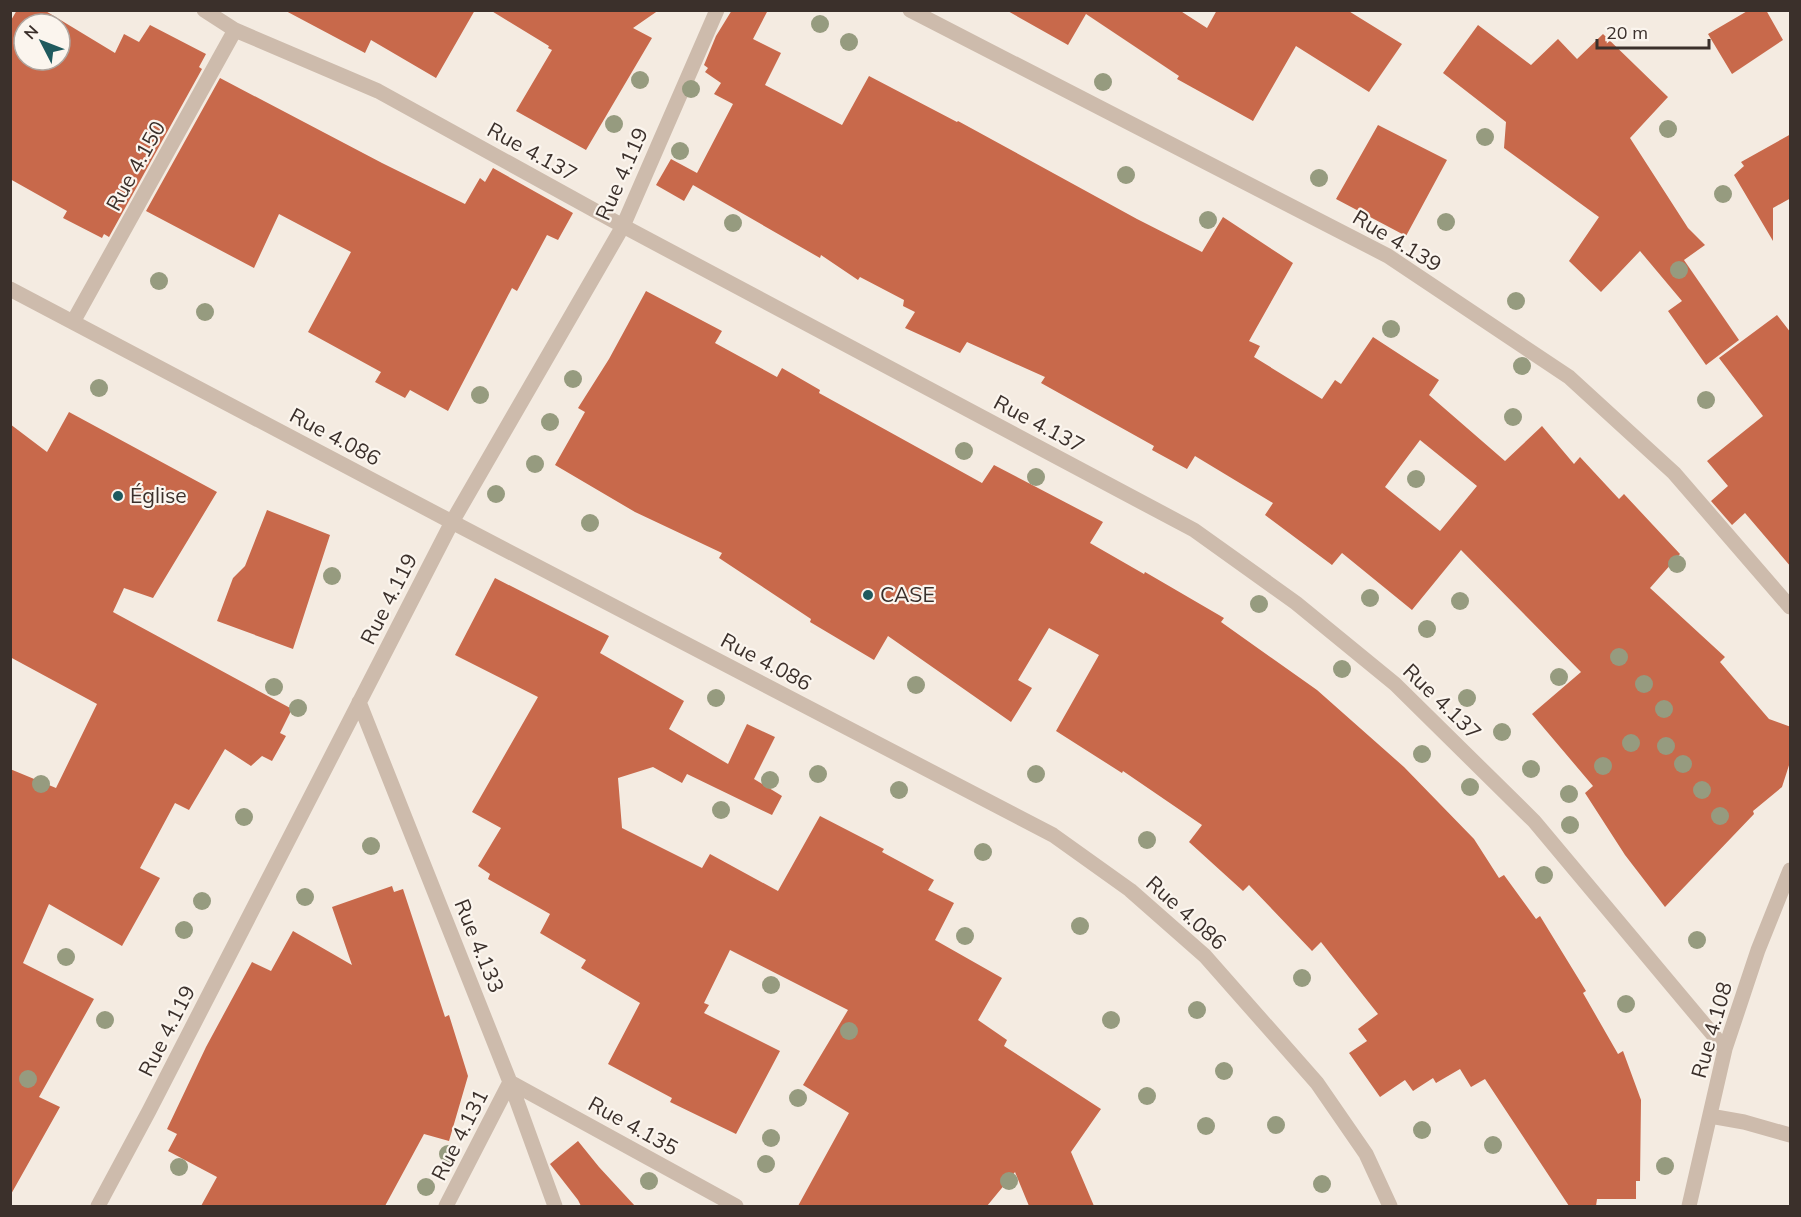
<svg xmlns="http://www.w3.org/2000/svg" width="1801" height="1217" font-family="Mulish,sans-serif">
  <rect width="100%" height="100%" fill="#f4ebe1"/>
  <path fill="#c8694b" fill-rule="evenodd" d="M17 10H44L115 53 124 34 139 42 150 25 206 54 199 67 202 69 109 237 104 234 102 238 63 218 67 211 10 179V22ZM24 24H60V60H24Z
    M284 10H475L436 78 371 40 365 53Z
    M490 10H659L633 28 652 38 586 150 516 111 552 50 548 48 549 46Z
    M732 10H768L753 39 781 53 765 85 842 125 869 76 957 122 958 121 1137 219 1202 252 1223 217 1293 263 1249 341 1260 346 1254 357 1322 399 1335 380 1341 384 1373 337 1439 380 1429 395 1505 461 1542 426 1574 464 1580 457 1619 499 1624 494 1680 554 1650 588 1725 657 1720 662 1769 719 1791 727V759L1782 787 1753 811 1754 814 1665 907 1625 855 1585 793 1593 786 1532 714 1581 672 1461 550 1412 610 1342 553 1332 565 1265 515 1273 503 1195 456 1187 469 1152 450 1154 446 1041 383 1045 377 967 342 960 353 905 328 915 312 903 306 904 300 860 277 858 280 821 255 820 258 693 185 684 201 656 185 671 159 697 173 733 104 714 94 721 83 705 72 708 68 704 65 716 36ZM1420 440 1477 486 1440 531 1385 487Z
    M1006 10H1179L1207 28 1217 10H1347L1402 44 1369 92 1296 46 1253 121 1177 79 1179 76 1086 14 1068 45Z
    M1749 10H1766L1783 40 1732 74 1708 34Z
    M1478 25 1531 65 1558 39 1577 59 1603 34 1668 97 1630 138 1688 228 1705 245 1684 260 1739 340 1706 365 1668 311 1682 301 1640 251 1601 292 1569 261 1599 217 1504 148 1506 122 1443 73Z
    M220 78 382 163 465 204 480 178 485 182 493 168 573 213 558 240 547 235 517 291 512 288 448 411 410 390 405 398 375 382 381 372 308 332 351 252 279 214 254 268 146 211Z
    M1378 125 1447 160 1406 236 1336 199Z
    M1791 134V198L1773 208V241L1734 175 1744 166 1741 162Z
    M646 291 722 331 715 343 777 377 782 368 820 390 819 393 982 483 994 465 1103 522 1090 543 1144 574 1145 572 1224 618 1221 622 1317 690 1404 767 1474 839 1499 878 1504 875 1536 919 1540 916 1586 991 1583 993 1618 1054 1623 1051 1641 1100 1640 1181H1636V1199H1597L1596 1206H1569L1485 1079 1471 1087 1460 1069 1436 1083 1433 1078 1413 1091 1405 1080 1380 1097 1349 1053 1367 1041 1358 1029 1378 1014 1321 942 1312 951 1249 885 1243 891 1189 842 1202 825 1123 771 1122 773 1056 731 1099 655 1049 628 1018 680 1032 688 1011 722 888 636 874 660 810 622 811 619 719 558 722 553 635 512 555 465 585 412 578 408 609 359Z
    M1777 315 1791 333V567L1745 513 1732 525 1711 501 1728 486 1707 461 1763 416 1719 358Z
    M69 412 217 492 153 598 124 588 113 612 292 709 280 733 286 736 272 761 262 756 251 766 225 749 189 810 175 803 140 868 160 878 122 946 49 904 23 963 94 999 39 1097 60 1107 10 1196V769L56 788 97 704 10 657V424L47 452Z
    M267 510 330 535 293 649 217 621 233 578 245 566Z
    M495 578 609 636 600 653 684 701 669 729 728 764 747 724 775 737 754 779 782 796 772 815 687 774 682 783 653 767 618 778 622 828 702 868 710 854 778 891 820 816 884 849 882 852 934 880 928 890 954 903 935 940 1002 978 978 1020 1007 1040 1004 1046 1101 1109 1071 1152 1094 1206H1029L1015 1172 987 1206H798L849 1113 803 1085 848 1010 730 950 704 1003 709 1005 704 1013 780 1051 736 1134 670 1102 672 1098 608 1064 640 1003 581 968 586 960 540 933 550 914 488 879 490 874 478 866 501 828 472 812 538 697 455 655Z
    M392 886 394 892 403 889 445 1017 449 1015 468 1076 449 1141 424 1134 385 1206H201L217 1177 168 1151 177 1134 167 1129 206 1047 252 962 271 971 293 931 352 965 332 907Z
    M578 1141 599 1167 635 1206H581L578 1200 550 1164Z"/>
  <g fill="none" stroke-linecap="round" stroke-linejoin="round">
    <path stroke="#cdbbac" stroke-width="15" d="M204 10 235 30 378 91 623 226 1194 530 1296 603 1395 684 1534 821 1725 1049
      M910 10 1388 256 1569 377 1674 473 1790 607
      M10 289 452 522 1053 835 1130 890 1205 956 1317 1083 1366 1154 1390 1206
      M73 322 235 30
      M359 702 510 1082 555 1206
      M1710 1116 1744 1122 1790 1135
      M98 1206 149 1111 452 522 623 226 717 10
      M446 1206 510 1082 736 1206
      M1689 1206 1725 1049 1758 950 1790 870"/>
  </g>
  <g fill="#969b7f">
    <circle cx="820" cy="24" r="9"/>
    <circle cx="849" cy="42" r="9"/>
    <circle cx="640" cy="80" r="9"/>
    <circle cx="1103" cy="82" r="9"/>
    <circle cx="691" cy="89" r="9"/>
    <circle cx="614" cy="124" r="9"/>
    <circle cx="1668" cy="129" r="9"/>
    <circle cx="1485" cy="137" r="9"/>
    <circle cx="680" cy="151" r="9"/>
    <circle cx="1126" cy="175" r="9"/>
    <circle cx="1319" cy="178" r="9"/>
    <circle cx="1723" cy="194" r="9"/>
    <circle cx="1208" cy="220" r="9"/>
    <circle cx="1446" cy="222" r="9"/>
    <circle cx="733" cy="223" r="9"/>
    <circle cx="1679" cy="270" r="9"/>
    <circle cx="159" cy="281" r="9"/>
    <circle cx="1516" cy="301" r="9"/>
    <circle cx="205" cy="312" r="9"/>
    <circle cx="1391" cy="329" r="9"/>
    <circle cx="1522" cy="366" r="9"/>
    <circle cx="573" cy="379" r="9"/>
    <circle cx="99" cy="388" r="9"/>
    <circle cx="480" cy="395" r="9"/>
    <circle cx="1706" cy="400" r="9"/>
    <circle cx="1513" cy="417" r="9"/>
    <circle cx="550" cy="422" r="9"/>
    <circle cx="964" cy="451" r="9"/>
    <circle cx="535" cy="464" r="9"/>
    <circle cx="1036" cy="477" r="9"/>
    <circle cx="1416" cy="479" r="9"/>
    <circle cx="496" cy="494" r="9"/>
    <circle cx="590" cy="523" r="9"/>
    <circle cx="1677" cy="564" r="9"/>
    <circle cx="332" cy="576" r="9"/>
    <circle cx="1370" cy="598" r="9"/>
    <circle cx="1460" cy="601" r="9"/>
    <circle cx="1259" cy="604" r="9"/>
    <circle cx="1427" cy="629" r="9"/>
    <circle cx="1619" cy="657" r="9"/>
    <circle cx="1342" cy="669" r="9"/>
    <circle cx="1559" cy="677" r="9"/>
    <circle cx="1644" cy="684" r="9"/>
    <circle cx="916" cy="685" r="9"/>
    <circle cx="274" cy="687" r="9"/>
    <circle cx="716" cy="698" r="9"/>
    <circle cx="1467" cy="698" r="9"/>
    <circle cx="298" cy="708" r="9"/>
    <circle cx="1664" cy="709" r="9"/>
    <circle cx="1502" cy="732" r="9"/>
    <circle cx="1631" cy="743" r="9"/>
    <circle cx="1666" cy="746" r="9"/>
    <circle cx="1422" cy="754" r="9"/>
    <circle cx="1683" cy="764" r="9"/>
    <circle cx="1603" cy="766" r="9"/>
    <circle cx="1531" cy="769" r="9"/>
    <circle cx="818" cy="774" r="9"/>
    <circle cx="1036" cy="774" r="9"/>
    <circle cx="770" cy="780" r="9"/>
    <circle cx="41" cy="784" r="9"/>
    <circle cx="1470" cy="787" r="9"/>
    <circle cx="899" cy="790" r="9"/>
    <circle cx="1702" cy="790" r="9"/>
    <circle cx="1569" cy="794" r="9"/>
    <circle cx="721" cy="810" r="9"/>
    <circle cx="1720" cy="816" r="9"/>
    <circle cx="244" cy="817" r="9"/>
    <circle cx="1570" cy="825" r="9"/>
    <circle cx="1147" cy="840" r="9"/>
    <circle cx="371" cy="846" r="9"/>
    <circle cx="983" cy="852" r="9"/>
    <circle cx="1544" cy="875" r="9"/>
    <circle cx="305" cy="897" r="9"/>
    <circle cx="202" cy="901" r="9"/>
    <circle cx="1080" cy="926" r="9"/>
    <circle cx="184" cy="930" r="9"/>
    <circle cx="965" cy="936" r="9"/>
    <circle cx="1697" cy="940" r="9"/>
    <circle cx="66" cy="957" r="9"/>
    <circle cx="1302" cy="978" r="9"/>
    <circle cx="771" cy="985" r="9"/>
    <circle cx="1626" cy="1004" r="9"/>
    <circle cx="1197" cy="1010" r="9"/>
    <circle cx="105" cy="1020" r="9"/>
    <circle cx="1111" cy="1020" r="9"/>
    <circle cx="849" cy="1031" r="9"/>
    <circle cx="1224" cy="1071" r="9"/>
    <circle cx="28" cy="1079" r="9"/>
    <circle cx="1147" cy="1096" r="9"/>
    <circle cx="798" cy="1098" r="9"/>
    <circle cx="1276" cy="1125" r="9"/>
    <circle cx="1206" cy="1126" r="9"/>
    <circle cx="1422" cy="1130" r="9"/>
    <circle cx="771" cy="1138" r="9"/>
    <circle cx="1493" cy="1145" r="9"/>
    <circle cx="448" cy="1154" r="9"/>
    <circle cx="766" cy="1164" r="9"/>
    <circle cx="1665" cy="1166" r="9"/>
    <circle cx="179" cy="1167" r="9"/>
    <circle cx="649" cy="1181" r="9"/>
    <circle cx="1009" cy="1181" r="9"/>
    <circle cx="1322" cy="1184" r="9"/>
    <circle cx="426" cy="1187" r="9"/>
  </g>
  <g fill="#1f5a5e" stroke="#fbf5ee" stroke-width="2">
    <circle cx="118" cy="496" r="6"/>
    <circle cx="868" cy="595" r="6"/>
  </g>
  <g text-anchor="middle" stroke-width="4.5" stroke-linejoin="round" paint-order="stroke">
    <g font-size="21" fill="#3b302b" stroke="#fbf5ee">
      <text transform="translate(532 152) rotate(29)" y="7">Rue 4.137</text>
      <text transform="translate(136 166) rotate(-61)" y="7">Rue 4.150</text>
      <text transform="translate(622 174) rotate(-66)" y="7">Rue 4.119</text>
      <text transform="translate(1397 241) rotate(31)" y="7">Rue 4.139</text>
      <text transform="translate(1039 424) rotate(28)" y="7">Rue 4.137</text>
      <text transform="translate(335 437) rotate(28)" y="7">Rue 4.086</text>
      <text transform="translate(389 599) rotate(-63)" y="7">Rue 4.119</text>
      <text transform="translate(766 662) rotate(28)" y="7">Rue 4.086</text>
      <text transform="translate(1442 702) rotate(44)" y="7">Rue 4.137</text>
      <text transform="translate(1186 913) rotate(42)" y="7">Rue 4.086</text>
      <text transform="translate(479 946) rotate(68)" y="7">Rue 4.133</text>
      <text transform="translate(1712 1030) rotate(-74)" y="7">Rue 4.108</text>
      <text transform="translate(167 1031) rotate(-63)" y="7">Rue 4.119</text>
      <text transform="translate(633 1126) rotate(29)" y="7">Rue 4.135</text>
      <text transform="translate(460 1135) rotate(-63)" y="7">Rue 4.131</text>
    </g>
    <g font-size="21" fill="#3b302b" stroke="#fbf5ee" text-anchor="start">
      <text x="130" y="503">Église</text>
      <text x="880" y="602">CASE</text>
    </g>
  </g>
  <rect width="1801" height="1217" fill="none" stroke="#3b302b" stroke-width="24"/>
  <g transform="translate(42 42) rotate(312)"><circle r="28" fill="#fbf5ee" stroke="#aea6a0" stroke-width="1.5"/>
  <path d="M0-4.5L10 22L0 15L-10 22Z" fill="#1f5a5e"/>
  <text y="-9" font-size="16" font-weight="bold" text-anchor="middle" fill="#3b302b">N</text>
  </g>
  <path d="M1597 39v9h112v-9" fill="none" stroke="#3b302b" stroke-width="3"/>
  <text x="1606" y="39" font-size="18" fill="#3b302b" stroke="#fbf5ee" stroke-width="4.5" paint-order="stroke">20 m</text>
</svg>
